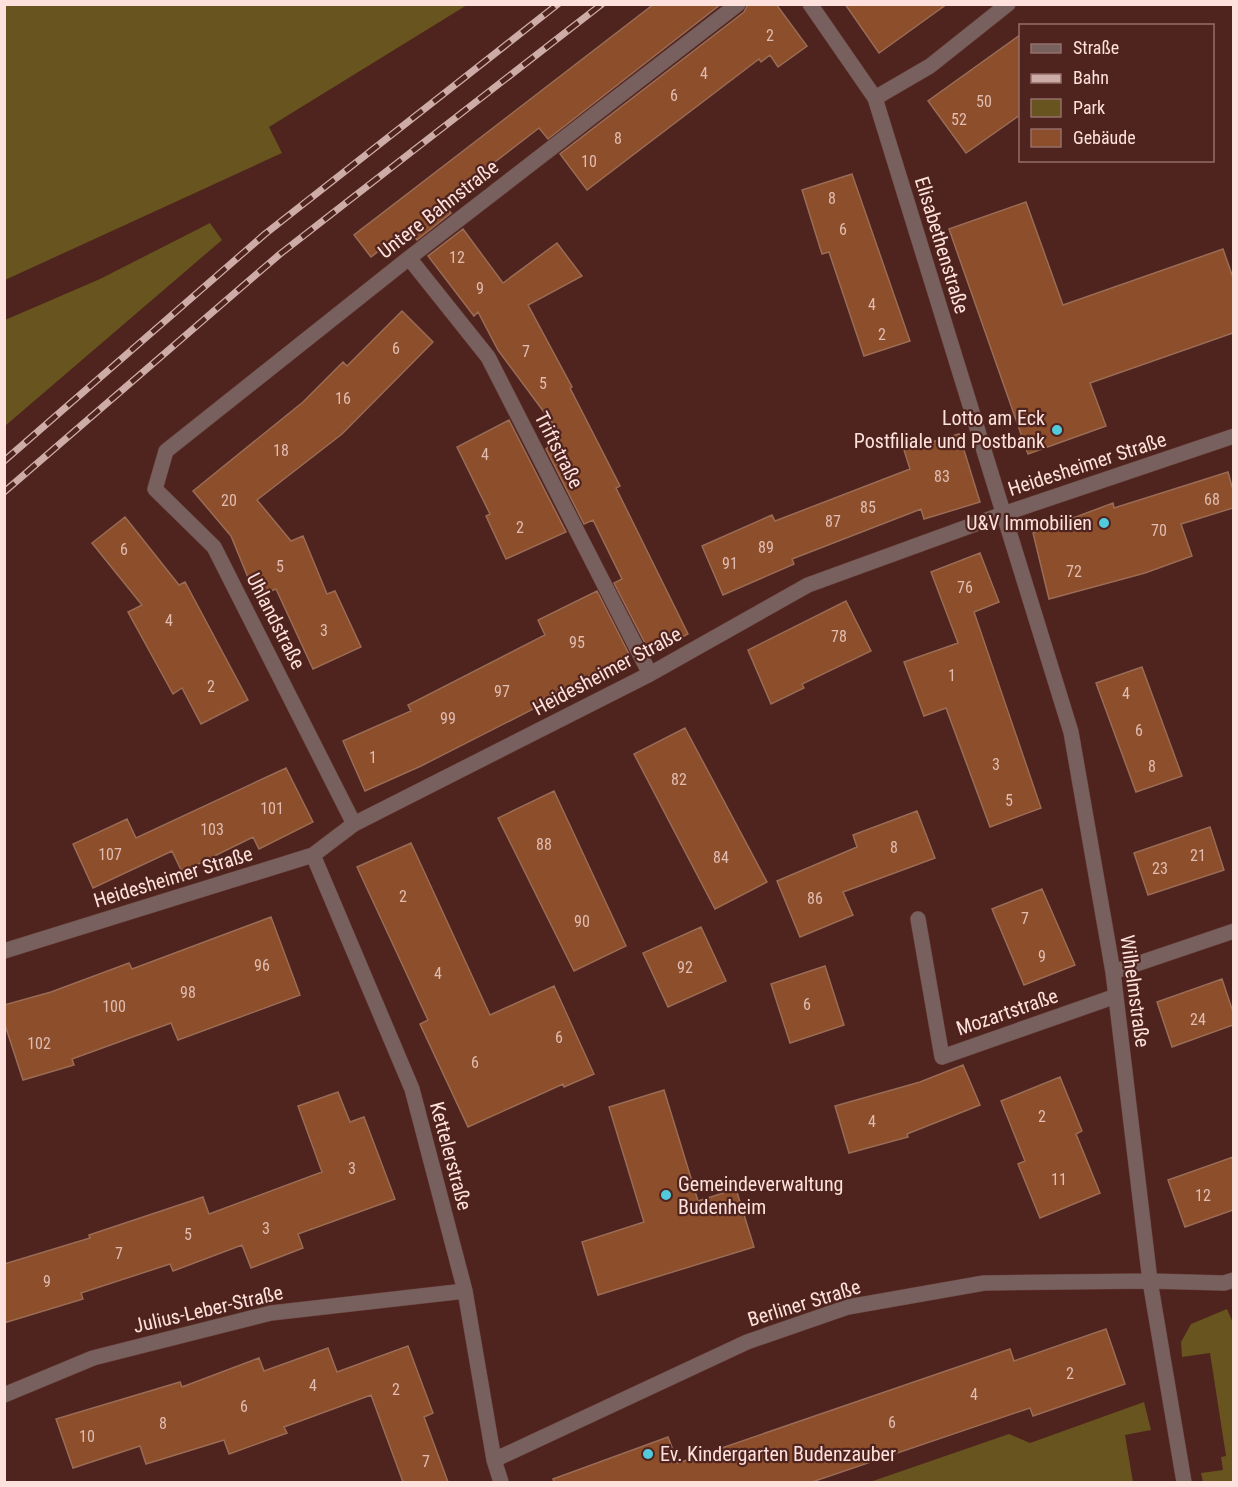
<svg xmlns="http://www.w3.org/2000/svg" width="1238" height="1487" font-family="'Roboto Condensed',sans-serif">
  <rect width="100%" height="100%" fill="#4f231e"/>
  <path fill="#68541e" d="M4 5 5 4 467 5 269 127 282 153 5 280Z
    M210 223 222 240 5 426V320L100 279Z
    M1227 1309 1234 1325 1233 1482H1203L1201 1473 1223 1470 1221 1457 1226 1456 1210 1353 1182 1357 1181 1342 1191 1324Z
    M1144 1402 1151 1430 1125 1435 1133 1482H870L1009 1434 1030 1443Z"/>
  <path fill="#8c4e2b" stroke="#9a6c55" stroke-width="1.5" d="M654 4H721L548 139 539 128 443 202 451 213 417 240 408 228 371 257 354 235Z
    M748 4H776L807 46 778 67 770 55 761 62 759 59 587 190 560 154 744 12Z
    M845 4H947L879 53Z
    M1020 35V115L966 153 928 101Z
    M852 174 910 341 864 356 829 252 822 254 802 190Z
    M1026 202 1063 305 1223 249 1233 278V333L1090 383 1106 426 1028 454 949 229Z
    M463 229 503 283 557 243 582 276 528 305 572 387 570 388 620 486 616 488 688 634 660 649 657 643 647 647 614 583 622 579 593 520 584 524 546 449 561 435 498 350 478 312 474 316 428 256Z
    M402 311 433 342 342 434 257 500 291 541 303 536 327 594 335 591 361 647 313 669 276 589 256 597 231 536 193 491 303 402 343 362 347 366Z
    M509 420 566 532 506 559 486 516 490 514 457 447Z
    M959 434 980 502 924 519 921 509 792 559 794 564 723 595 702 546 772 515 775 521 910 469 904 450Z
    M1228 472 1233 490V508L1181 524 1192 556 1145 573 1049 599 1033 533 1113 503 1114 508Z
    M125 517 179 585 185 582 248 700 201 724 182 688 173 694 128 612 142 605 92 543Z
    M980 553 999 602 974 612 1041 808 990 827 946 708 924 716 904 662 958 643 931 572Z
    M597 591 630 656 541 700 543 704 421 766 365 791 343 741 411 711 408 705 545 635 538 620Z
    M846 601 871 651 802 684 804 688 771 704 748 650Z
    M1142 667 1182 776 1136 792 1096 683Z
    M685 728 767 882 715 909 634 754Z
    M286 768 313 822 259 849 253 837 182 872 172 851 93 888 73 844 127 819 136 838Z
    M554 791 626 946 574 971 498 818Z
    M917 811 935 858 843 892 853 915 800 937 777 881 857 847 853 835Z
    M1210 827 1224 870 1148 895 1134 853Z
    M411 843 490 1015 554 986 594 1074 564 1087 563 1084 468 1127 420 1024 428 1020 357 867Z
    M1042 889 1075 965 1024 985 992 909Z
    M271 917 300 995 178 1040 171 1023 72 1059 74 1065 23 1080 4 1022V1005L51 992 129 963 132 969Z
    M701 927 726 981 668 1007 643 953Z
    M825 966 844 1025 790 1043 771 984Z
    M1222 979 1233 1012V1025L1172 1047 1157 1002Z
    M963 1065 980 1105 907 1134 908 1137 849 1153 835 1106 920 1082Z
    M1060 1077 1082 1131 1076 1134 1100 1193 1040 1218 1018 1164 1025 1161 1001 1101Z
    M664 1090 698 1201 736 1189 754 1247 598 1295 582 1242 644 1222 609 1107Z
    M338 1092 350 1122 364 1117 395 1199 298 1234 303 1248 251 1268 242 1245 173 1271 170 1264 81 1293 83 1299 4 1323V1264L90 1238 89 1235 203 1197 209 1214 322 1172 298 1106Z
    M1233 1157V1210L1185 1227 1168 1180Z
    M1106 1329 1125 1384 1033 1416 1030 1408 812 1482H554L553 1479 668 1437 678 1463 1010 1349 1014 1361Z
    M408 1346 433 1413 424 1417 448 1482H403L371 1395 284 1427 287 1433 229 1454 224 1440 146 1464 140 1446 73 1468 56 1419 180 1382 182 1387 259 1358 264 1371 328 1348 337 1372Z"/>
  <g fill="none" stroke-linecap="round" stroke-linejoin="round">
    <defs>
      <path id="street" d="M810 4 875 98 1071 732 1113 972 1150 1281 1184 1482
        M875 98 930 66 1008 4
        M409 258 488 357 650 674
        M354 824 214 547 155 489 166 451 409 258 738 4
        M313 855 412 1089 465 1291 494 1460 501 1482
        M918 919 942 1057 1116 996
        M4 951 313 855 354 824 650 674 808 585 1003 514 1234 436
        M1113 972 1234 931
        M4 1395 93 1358 271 1313 465 1291
        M494 1460 747 1342 848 1307 984 1283 1150 1281 1224 1283 1234 1280"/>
    </defs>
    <use href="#street" stroke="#6b413c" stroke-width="16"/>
    <use href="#street" stroke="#77605d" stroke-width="15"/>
    <defs>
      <path id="rail" d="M4 461 265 234 558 4
        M4 492 280 254 602 4"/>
    </defs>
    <use href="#rail" stroke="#cdaca7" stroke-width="7"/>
    <use href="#rail" stroke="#4f231e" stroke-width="4.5" stroke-dasharray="14" stroke-linecap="butt"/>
  </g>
  <g fill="#53cadc" stroke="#4f231e" stroke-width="2">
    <circle cx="1057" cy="430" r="6"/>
    <circle cx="1104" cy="523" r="6"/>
    <circle cx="666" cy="1195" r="6"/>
    <circle cx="648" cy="1454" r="6"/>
  </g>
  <g text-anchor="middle" stroke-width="4.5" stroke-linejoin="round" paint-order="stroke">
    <g font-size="16" fill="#e2bcb0">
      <text x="770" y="41">2</text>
      <text x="704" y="79">4</text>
      <text x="674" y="101">6</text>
      <text x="984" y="107">50</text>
      <text x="959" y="125">52</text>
      <text x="618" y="144">8</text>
      <text x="589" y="167">10</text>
      <text x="832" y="204">8</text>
      <text x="843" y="235">6</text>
      <text x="457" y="263">12</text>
      <text x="480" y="294">9</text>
      <text x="872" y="310">4</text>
      <text x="882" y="340">2</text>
      <text x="396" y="354">6</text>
      <text x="526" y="357">7</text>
      <text x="543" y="389">5</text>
      <text x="343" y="404">16</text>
      <text x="281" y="456">18</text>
      <text x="485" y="460">4</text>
      <text x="942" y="482">83</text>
      <text x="1212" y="505">68</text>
      <text x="229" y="506">20</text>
      <text x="868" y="513">85</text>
      <text x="833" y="527">87</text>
      <text x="520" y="533">2</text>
      <text x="1159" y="536">70</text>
      <text x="766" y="553">89</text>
      <text x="124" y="555">6</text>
      <text x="730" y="569">91</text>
      <text x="280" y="572">5</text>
      <text x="1074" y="577">72</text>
      <text x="965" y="593">76</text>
      <text x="169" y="626">4</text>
      <text x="324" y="636">3</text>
      <text x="839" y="642">78</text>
      <text x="577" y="648">95</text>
      <text x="952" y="681">1</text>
      <text x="211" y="692">2</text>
      <text x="502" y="697">97</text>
      <text x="1126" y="699">4</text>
      <text x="448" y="724">99</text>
      <text x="1139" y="736">6</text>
      <text x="373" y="763">1</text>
      <text x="996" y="770">3</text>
      <text x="1152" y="772">8</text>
      <text x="679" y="785">82</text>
      <text x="1009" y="806">5</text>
      <text x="272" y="814">101</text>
      <text x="212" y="835">103</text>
      <text x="544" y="850">88</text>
      <text x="894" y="853">8</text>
      <text x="110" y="860">107</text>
      <text x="1198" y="861">21</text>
      <text x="721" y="863">84</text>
      <text x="1160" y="874">23</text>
      <text x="403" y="902">2</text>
      <text x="815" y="904">86</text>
      <text x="1025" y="924">7</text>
      <text x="582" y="927">90</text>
      <text x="1042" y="962">9</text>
      <text x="262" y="971">96</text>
      <text x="685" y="973">92</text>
      <text x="438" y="979">4</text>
      <text x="188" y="998">98</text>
      <text x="807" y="1010">6</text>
      <text x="114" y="1012">100</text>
      <text x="1198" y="1025">24</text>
      <text x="559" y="1043">6</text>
      <text x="39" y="1049">102</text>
      <text x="475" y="1068">6</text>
      <text x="1042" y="1122">2</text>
      <text x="872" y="1127">4</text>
      <text x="352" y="1174">3</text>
      <text x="1059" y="1185">11</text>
      <text x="1203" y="1201">12</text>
      <text x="266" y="1234">3</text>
      <text x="188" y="1240">5</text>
      <text x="119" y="1259">7</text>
      <text x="47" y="1287">9</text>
      <text x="1070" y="1379">2</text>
      <text x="313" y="1391">4</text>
      <text x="396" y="1395">2</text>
      <text x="974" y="1400">4</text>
      <text x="244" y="1412">6</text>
      <text x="892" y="1428">6</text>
      <text x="163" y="1429">8</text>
      <text x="87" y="1442">10</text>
      <text x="426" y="1467">7</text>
    </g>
    <g font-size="20" fill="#fee1dc" stroke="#4f231e">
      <text transform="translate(438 209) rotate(-38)" y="7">Untere Bahnstraße</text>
      <text transform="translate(942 245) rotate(73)" y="7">Elisabethenstraße</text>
      <text transform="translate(559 450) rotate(63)" y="7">Triftstraße</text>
      <text transform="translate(1087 464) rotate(-18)" y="7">Heidesheimer Straße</text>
      <text transform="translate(276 621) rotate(63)" y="7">Uhlandstraße</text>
      <text transform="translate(607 671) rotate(-28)" y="7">Heidesheimer Straße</text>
      <text transform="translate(173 877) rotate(-17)" y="7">Heidesheimer Straße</text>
      <text transform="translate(1135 991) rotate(82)" y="7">Wilhelmstraße</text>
      <text transform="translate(1007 1012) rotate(-19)" y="7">Mozartstraße</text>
      <text transform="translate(451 1156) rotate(75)" y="7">Kettelerstraße</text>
      <text transform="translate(804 1303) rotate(-17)" y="7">Berliner Straße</text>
      <text transform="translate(208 1309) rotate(-13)" y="7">Julius-Leber-Straße</text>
    </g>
    <g font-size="20" fill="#fee1dc" stroke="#4f231e" text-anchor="end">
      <text x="1045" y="425">Lotto am Eck<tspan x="1045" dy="23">Postfiliale und Postbank</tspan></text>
      <text x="1092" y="530">U&amp;V Immobilien</text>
      <text x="678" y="1191" text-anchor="start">Gemeindeverwaltung<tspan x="678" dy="23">Budenheim</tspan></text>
      <text x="660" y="1461" text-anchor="start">Ev. Kindergarten Budenzauber</text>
    </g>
  </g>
  <rect width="1238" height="1487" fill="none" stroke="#fee1dc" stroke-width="12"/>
  <rect x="1019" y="24" width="195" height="138" fill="#4f231e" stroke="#956f6a" stroke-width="1.5"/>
  <rect x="1031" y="44" width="30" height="9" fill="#77605d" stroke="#956f6a" stroke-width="1.5"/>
  <text x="1073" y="54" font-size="18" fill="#fee1dc">Straße</text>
  <rect x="1031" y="74" width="30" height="9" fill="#cdaca7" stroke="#956f6a" stroke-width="1.5"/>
  <text x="1073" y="84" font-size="18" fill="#fee1dc">Bahn</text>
  <rect x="1031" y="99" width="30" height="18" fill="#68541e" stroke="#956f6a" stroke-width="1.5"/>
  <text x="1073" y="114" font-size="18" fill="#fee1dc">Park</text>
  <rect x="1031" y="129" width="30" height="18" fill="#8c4e2b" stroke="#956f6a" stroke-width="1.5"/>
  <text x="1073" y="144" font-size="18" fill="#fee1dc">Gebäude</text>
</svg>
